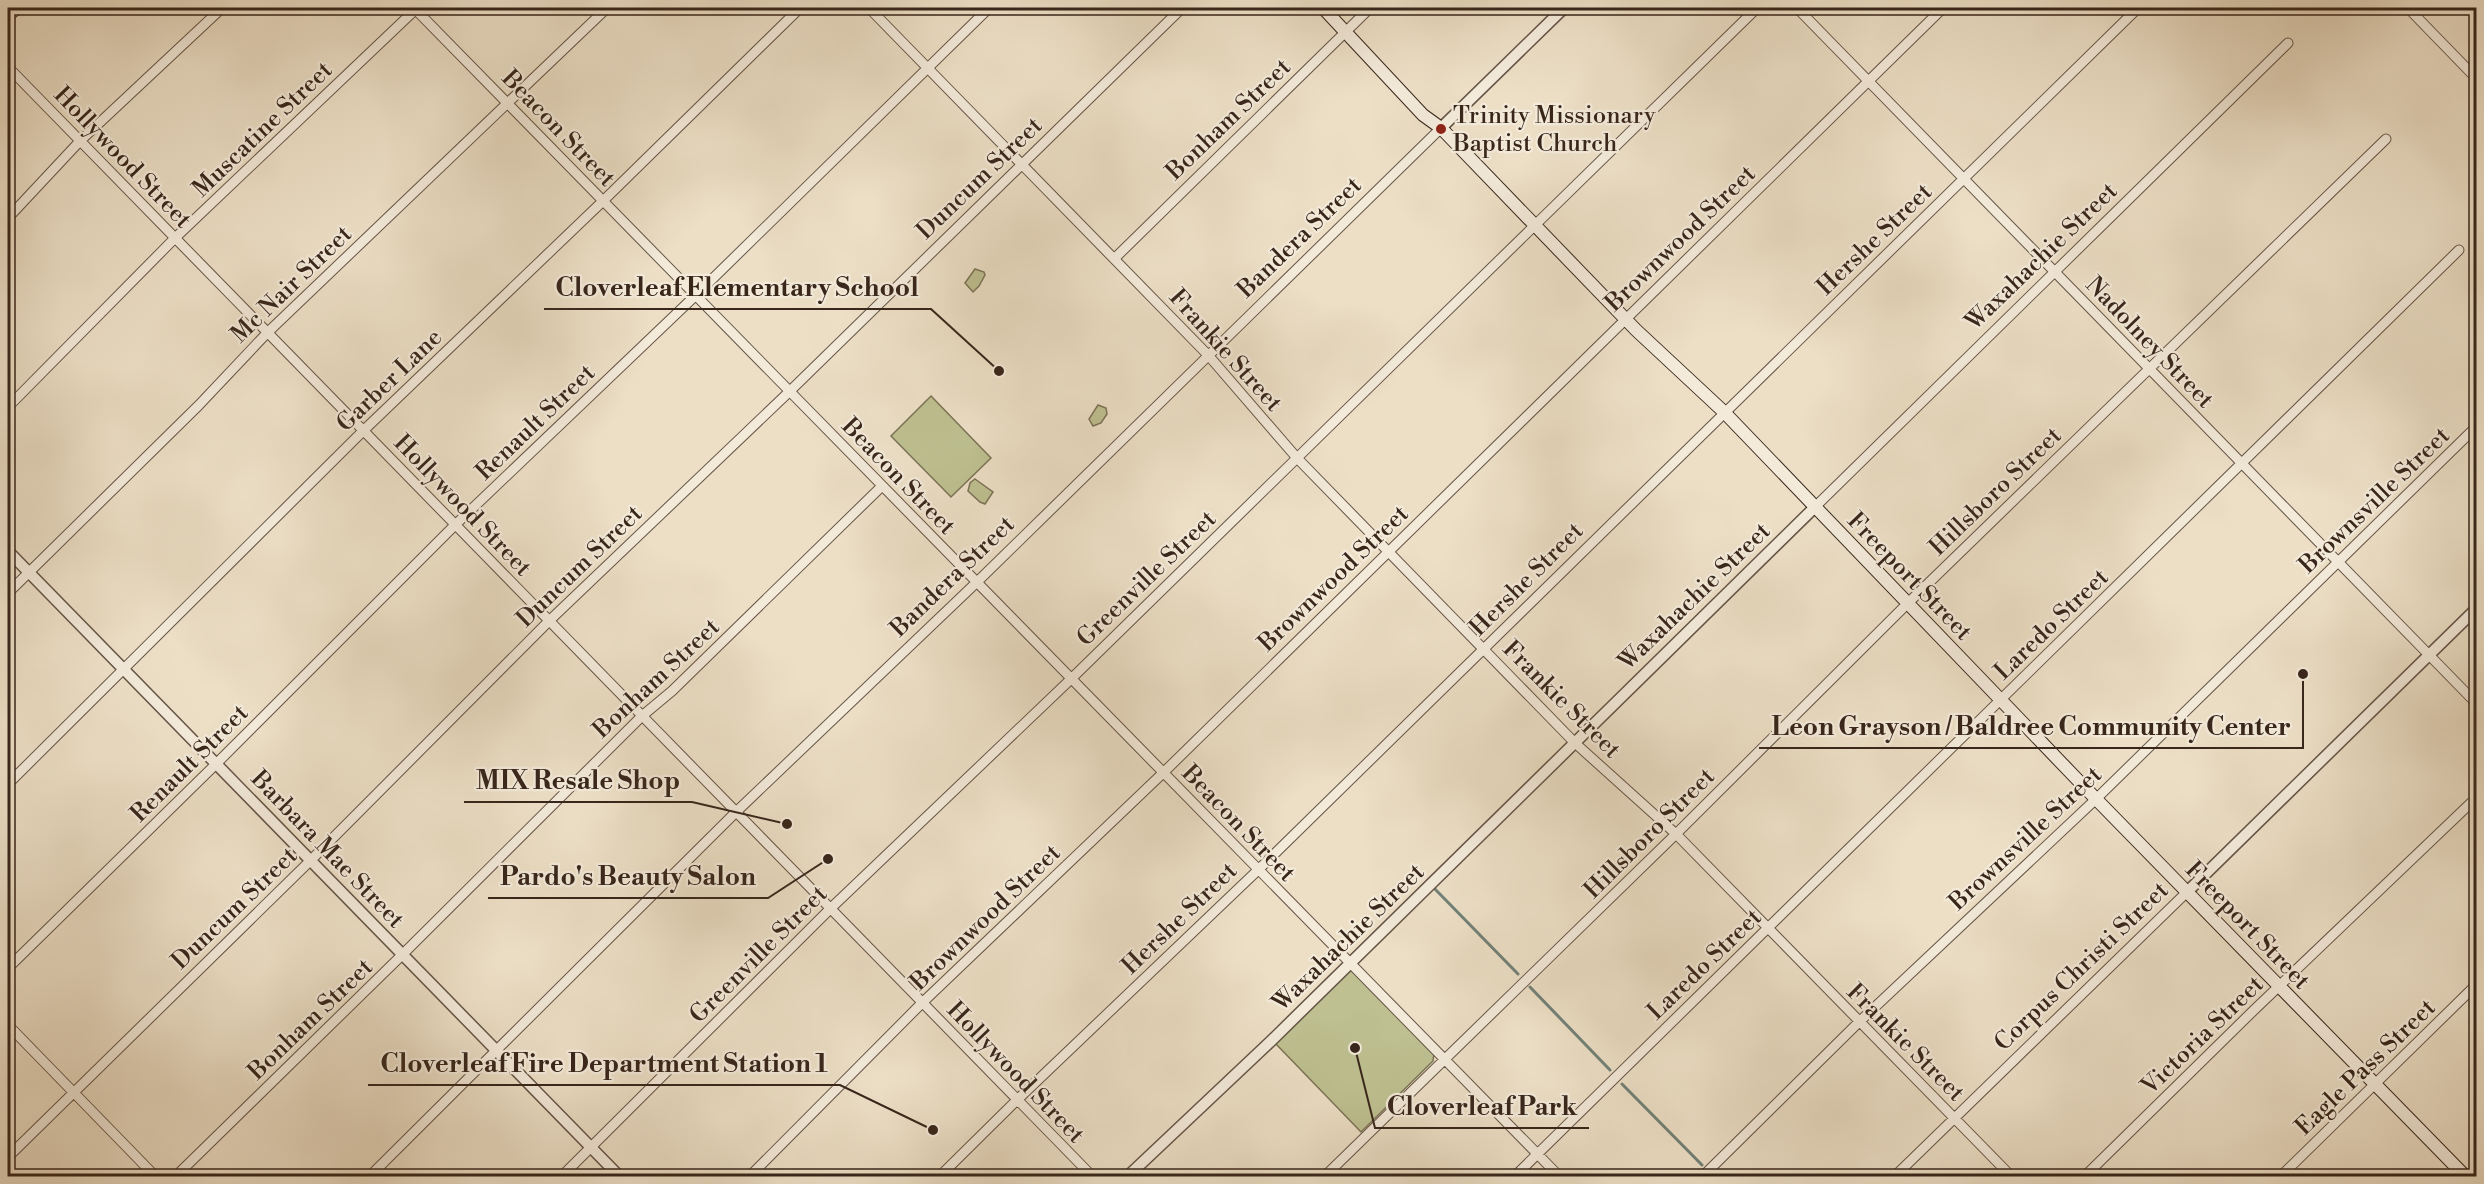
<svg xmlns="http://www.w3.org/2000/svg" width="2484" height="1184" font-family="'Libre Bodoni',serif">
  <rect width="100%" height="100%" fill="#ecdfc6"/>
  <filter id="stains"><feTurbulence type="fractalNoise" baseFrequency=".00333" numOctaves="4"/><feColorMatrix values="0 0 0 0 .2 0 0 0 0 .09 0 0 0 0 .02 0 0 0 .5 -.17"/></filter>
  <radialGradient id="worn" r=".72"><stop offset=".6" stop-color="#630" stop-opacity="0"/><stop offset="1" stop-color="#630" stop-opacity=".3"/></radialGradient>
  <path fill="#bec091" stroke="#7b7356" stroke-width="1.5" d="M975 269 984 272 985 275 979 286 973 292 965 283Z
    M931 396 991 458 951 497 891 436Z
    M1098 405 1106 408 1107 414 1101 423 1093 426 1089 419Z
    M975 479 993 492 985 504 980 502 968 491 970 483Z
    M1353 970 1434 1053 1433 1061 1361 1132 1275 1043 1346 972Z"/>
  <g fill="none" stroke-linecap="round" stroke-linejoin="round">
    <path stroke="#728177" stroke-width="3" d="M1433 887 1518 974
      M1530 987 1610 1070
      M1622 1084 1702 1165"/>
    <defs>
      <path id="minor" d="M414 8 1559 1176
        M869 8 1208 355 1297 458 1575 743 1676 834 2011 1176
        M1797 8 2476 703
        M2408 8 2476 78
        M8 67 1092 1176
        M8 218 80 141 222 8
        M1114 259 1370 8
        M8 407 175 238 417 8
        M1815 507 2288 43
        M8 593 199 405 267 333 607 8
        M8 784 363 431 603 201 800 8
        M8 968 216 764 455 525 696 295 989 8
        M8 1025 155 1176
        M8 1157 310 861 549 621 790 391 1182 8
        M176 1176 402 955 642 716 672 691 882 486
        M370 1176 736 812 977 582 1441 128
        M562 1176 830 909 1071 679 1757 8
        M750 1176 922 1003 1163 773 1943 8
        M940 1176 1017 1100 1258 870 2138 8
        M1325 1176 1676 834 1908 603 2386 139
        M1515 1176 2459 250
        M1703 1176 1859 1022 2096 799 2476 427
        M1895 1176 2187 892
        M2085 1176 2253 1011 2476 798
        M2281 1176 2476 985
        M2471 1176 2476 1171"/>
      <path id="tertiary" d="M1441 128 1564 8
        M8 551 619 1176
        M2187 892 2476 609
        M1128 1176 1270 1042 1815 507"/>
      <path id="secondary" d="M1323 8 1423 115 1441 128 1636 330 1724 412 2096 799 2465 1176
        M8 15 17 8"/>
    </defs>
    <use href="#minor" stroke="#655446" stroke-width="11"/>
    <use href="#tertiary" stroke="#655446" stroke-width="13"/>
    <use href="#secondary" stroke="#38261b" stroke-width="14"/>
    <use href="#minor" stroke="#f3eada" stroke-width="9"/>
    <use href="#tertiary" stroke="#f3eada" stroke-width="10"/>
    <use href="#secondary" stroke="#f3eada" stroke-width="12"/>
  </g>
  <circle fill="#8f2418" stroke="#f3eada" stroke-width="2" cx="1441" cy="129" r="6"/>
  <g text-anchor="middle" stroke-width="4.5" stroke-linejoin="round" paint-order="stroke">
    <g font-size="24" fill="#38261b" stroke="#f3eada" text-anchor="start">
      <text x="1453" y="123">Trinity Missionary<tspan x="1453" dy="28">Baptist Church</tspan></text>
    </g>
    <g font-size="24" fill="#38261b" stroke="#f3eada">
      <text transform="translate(1228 119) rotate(-44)" y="8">Bonham Street</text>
      <text transform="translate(559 128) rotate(46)" y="8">Beacon Street</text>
      <text transform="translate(262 129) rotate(-44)" y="8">Muscatine Street</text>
      <text transform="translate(123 157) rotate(46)" y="8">Hollywood Street</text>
      <text transform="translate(979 178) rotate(-44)" y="8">Duncum Street</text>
      <text transform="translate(1299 237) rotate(-44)" y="8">Bandera Street</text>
      <text transform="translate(1680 238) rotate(-44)" y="8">Brownwood Street</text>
      <text transform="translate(1874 239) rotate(-44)" y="8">Hershe Street</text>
      <text transform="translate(2041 256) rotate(-44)" y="8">Waxahachie Street</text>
      <text transform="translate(291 284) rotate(-44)" y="8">Mc Nair Street</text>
      <text transform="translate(2150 342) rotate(46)" y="8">Nadolney Street</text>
      <text transform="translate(1226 350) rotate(48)" y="8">Frankie Street</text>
      <text transform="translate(389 380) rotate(-44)" y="8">Garber Lane</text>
      <text transform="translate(535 422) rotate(-44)" y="8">Renault Street</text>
      <text transform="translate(899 476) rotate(46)" y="8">Beacon Street</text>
      <text transform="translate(1995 491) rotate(-44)" y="8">Hillsboro Street</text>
      <text transform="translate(2374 500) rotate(-44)" y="8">Brownsville Street</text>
      <text transform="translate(463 505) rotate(46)" y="8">Hollywood Street</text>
      <text transform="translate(579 566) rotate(-44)" y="8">Duncum Street</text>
      <text transform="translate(952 576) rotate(-44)" y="8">Bandera Street</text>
      <text transform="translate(1910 576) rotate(46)" y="8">Freeport Street</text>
      <text transform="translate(1146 578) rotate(-44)" y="8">Greenville Street</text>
      <text transform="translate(1333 578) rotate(-44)" y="8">Brownwood Street</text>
      <text transform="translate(1526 579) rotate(-45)" y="8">Hershe Street</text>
      <text transform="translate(1694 596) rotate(-44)" y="8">Waxahachie Street</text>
      <text transform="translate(2051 624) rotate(-44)" y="8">Laredo Street</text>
      <text transform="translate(656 678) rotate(-43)" y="8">Bonham Street</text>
      <text transform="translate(1562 699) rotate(45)" y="8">Frankie Street</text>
      <text transform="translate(189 763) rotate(-45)" y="8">Renault Street</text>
      <text transform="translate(1239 823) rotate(46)" y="8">Beacon Street</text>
      <text transform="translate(1649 833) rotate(-45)" y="8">Hillsboro Street</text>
      <text transform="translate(2025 838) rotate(-43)" y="8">Brownsville Street</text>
      <text transform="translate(328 849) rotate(46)" y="8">Barbara Mae Street</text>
      <text transform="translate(234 908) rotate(-44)" y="8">Duncum Street</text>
      <text transform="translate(985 917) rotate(-44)" y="8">Brownwood Street</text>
      <text transform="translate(1179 918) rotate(-44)" y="8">Hershe Street</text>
      <text transform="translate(2248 925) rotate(46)" y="8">Freeport Street</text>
      <text transform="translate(1348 937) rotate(-44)" y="8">Waxahachie Street</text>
      <text transform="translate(758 954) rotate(-45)" y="8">Greenville Street</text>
      <text transform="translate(1704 964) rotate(-44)" y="8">Laredo Street</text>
      <text transform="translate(2081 966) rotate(-44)" y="8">Corpus Christi Street</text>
      <text transform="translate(310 1019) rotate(-44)" y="8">Bonham Street</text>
      <text transform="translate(2202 1035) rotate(-44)" y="8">Victoria Street</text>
      <text transform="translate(1906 1042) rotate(45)" y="8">Frankie Street</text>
      <text transform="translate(2365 1067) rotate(-44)" y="8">Eagle Pass Street</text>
      <text transform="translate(1016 1072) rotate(46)" y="8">Hollywood Street</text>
    </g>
  </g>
  <path fill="none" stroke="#38261b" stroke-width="2" d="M999 371L931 309H544M2303 674L2303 748H1759M787 824L692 802H464M828 859L768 898H488M933 1130L840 1085H368M1355 1048L1375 1128H1589"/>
  <g fill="#38261b" stroke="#f3eada" stroke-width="2">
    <circle cx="999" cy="371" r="6"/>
    <circle cx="2303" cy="674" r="6"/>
    <circle cx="787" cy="824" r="6"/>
    <circle cx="828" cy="859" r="6"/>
    <circle cx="933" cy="1130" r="6"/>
    <circle cx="1355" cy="1048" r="6"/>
  </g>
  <g font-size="26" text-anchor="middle" font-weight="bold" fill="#38261b" stroke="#f3eada" stroke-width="4.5" stroke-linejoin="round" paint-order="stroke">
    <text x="737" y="296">Cloverleaf Elementary School</text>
    <text x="2031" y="735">Leon Grayson / Baldree Community Center</text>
    <text x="578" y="789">MIX Resale Shop</text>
    <text x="628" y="885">Pardo's Beauty Salon</text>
    <text x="604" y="1072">Cloverleaf Fire Department Station 1</text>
    <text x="1482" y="1115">Cloverleaf Park</text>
  </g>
  <rect width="2484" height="1184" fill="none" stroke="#ecdfc6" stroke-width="30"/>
  <rect x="9" y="9" width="2466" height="1166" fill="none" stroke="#38261b" stroke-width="3"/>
  <rect x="15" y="15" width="2454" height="1154" fill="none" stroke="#38261b" stroke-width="1.5"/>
  <rect width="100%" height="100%" filter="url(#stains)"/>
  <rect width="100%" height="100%" fill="url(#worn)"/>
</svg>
